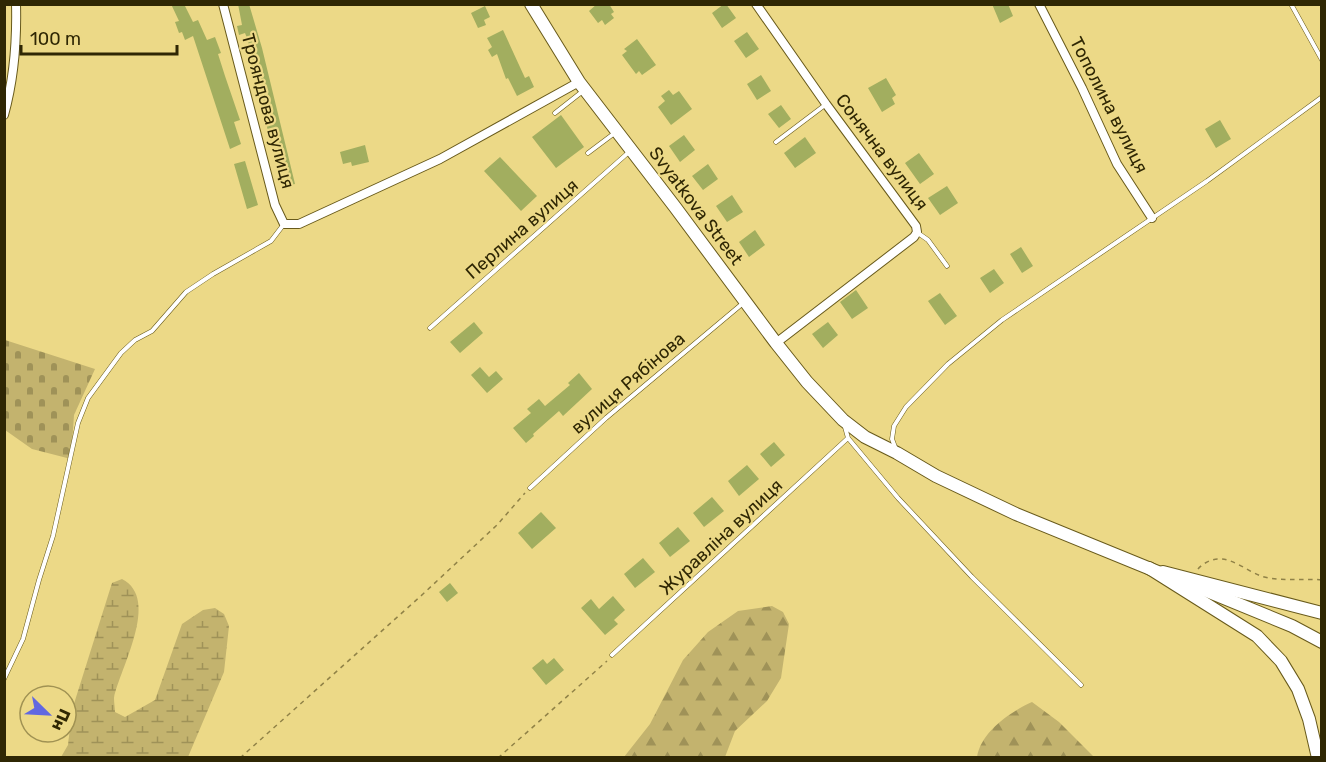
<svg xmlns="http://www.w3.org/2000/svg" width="1326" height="762" font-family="Rubik,sans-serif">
  <defs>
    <pattern id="forest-firs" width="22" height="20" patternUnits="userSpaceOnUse" patternTransform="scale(1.5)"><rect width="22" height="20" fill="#c3b36e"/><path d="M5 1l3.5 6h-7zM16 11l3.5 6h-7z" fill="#9f9258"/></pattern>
    <pattern id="wetland-marsh" width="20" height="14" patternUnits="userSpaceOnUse" patternTransform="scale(1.5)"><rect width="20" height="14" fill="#c3b36e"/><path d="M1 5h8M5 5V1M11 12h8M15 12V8" fill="none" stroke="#9f9258"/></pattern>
    <pattern id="cemetery-stones" width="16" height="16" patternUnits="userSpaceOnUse" patternTransform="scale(1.5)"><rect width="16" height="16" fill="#c3b36e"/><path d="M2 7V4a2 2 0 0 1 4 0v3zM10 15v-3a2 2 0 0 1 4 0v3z" fill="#9f9258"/></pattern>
  </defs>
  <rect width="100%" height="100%" fill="#ecd987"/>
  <path fill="url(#forest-firs)" d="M772 606 783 612 789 624 781 678 767 701 735 731 725 757H624L650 724 683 660 708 632 738 611Z
    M1032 702 1059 722 1094 757H977C981 732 1010 712 1032 702Z"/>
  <path fill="url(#wetland-marsh)" d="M122 579C161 599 120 668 114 698 114 703 115 708 115 712L125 717 155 700 182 624 203 610 215 608 224 614 229 626 224 672 188 757H61L68 745 72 710 112 583Z"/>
  <path fill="url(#cemetery-stones)" d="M5 340 95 369 74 415 71 459 32 449 5 430Z"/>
  <path fill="#a2ae5f" d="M171 4H184L193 22 198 20 207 40 215 37 221 53 218 54 225 76 240 120 234 122 241 144 230 149 193 36 185 40 182 32 179 33 175 22 179 21Z
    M238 4H249L262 48 295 184 283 187 267 127 264 110H266L247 38 245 33 239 35 237 26 242 25Z
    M597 4H609L614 12 611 14 614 18 605 25 602 20 598 23 589 11Z
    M724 4H726L736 18 722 28 712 13Z
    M992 4H1008L1013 16 1000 23Z
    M485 6 490 17 484 20 486 25 478 28 471 13Z
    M503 30 525 78 529 76 534 87 517 96 508 78 506 79 497 54 492 57 488 50 492 47 487 38Z
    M747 32 759 49 746 58 734 41Z
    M637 39 656 65 642 75 639 71 636 74 622 55 627 51 624 49Z
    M761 75 771 91 757 100 747 84Z
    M886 78 896 95 892 98 895 104 882 112 868 88Z
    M669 90 673 95 679 91 692 109 671 125 658 107 665 101 661 96Z
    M781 105 791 119 779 128 768 114Z
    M561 115 584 147 556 168 532 137Z
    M1220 120 1231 139 1216 148 1205 129Z
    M684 135 695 150 680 162 669 146Z
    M805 137 816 153 795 168 784 153Z
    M365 145 369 162 352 166 351 162 343 164 340 152Z
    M919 153 934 174 920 184 905 163Z
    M500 157 537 196 521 211 484 171Z
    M245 161 258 205 247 209 234 164Z
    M708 164 718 179 703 190 692 176Z
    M947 186 958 203 940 215 928 198Z
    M732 195 743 212 727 222 716 206Z
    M755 230 765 245 749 257 739 242Z
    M1021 247 1033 266 1022 273 1010 254Z
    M994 269 1004 283 990 293 980 278Z
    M856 290 868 308 852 319 840 302Z
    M940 293 957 316 945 325 928 301Z
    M474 322 483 333 460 353 450 342Z
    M828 322 838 335 823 348 812 334Z
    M480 367 489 377 496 371 503 379 487 393 471 375Z
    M579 373 592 389 563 416 559 411 533 434 534 436 526 443 513 428 531 413 527 409 539 399 545 406 570 385 568 383Z
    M774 442 785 455 771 467 760 454Z
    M747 465 759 479 739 496 728 481Z
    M712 497 724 511 704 527 693 513Z
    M541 512 556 528 532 549 518 533Z
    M678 527 690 541 670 557 659 543Z
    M643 558 655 572 635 588 624 574Z
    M450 583 458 593 447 602 439 592Z
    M613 596 625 610 614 620 618 624 605 635 581 608 591 599 599 609Z
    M554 658 564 670 546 685 532 668 543 659 547 664Z"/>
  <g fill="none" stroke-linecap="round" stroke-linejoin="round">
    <defs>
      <path id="service" d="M1291 4 1322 60
        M555 113 583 91
        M776 142 825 105
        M588 153 616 132
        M918 233 928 240 947 266
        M430 328 629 152
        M845 427 848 438 898 498 972 577 1081 685
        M895 447 892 439 894 426 906 407 948 364 1002 320 1207 181 1322 97
        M530 488 606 418 742 304
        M612 655 848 438
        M4 679 23 639 39 580 53 536 78 423 88 398 121 353 135 340 152 331 186 292 213 274 271 241 284 224"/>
      <path id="minor" d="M223 4 275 205 284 224H299L440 159 579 82
        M756 4 826 104 916 226 917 232 914 237 776 343
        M1039 4 1082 88 1117 164 1152 218
        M4 115C14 79 17 42 16 4"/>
      <path id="secondary" d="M531 4 579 82 675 207 776 343 807 382 843 420 865 437 897 453 936 476 1016 514 1158 572
        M1180 580 1292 626 1322 642"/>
      <path id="primary" d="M1149 568 1257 636 1281 661 1298 689 1309 719 1318 758
        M1163 572 1322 613"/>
    </defs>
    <use href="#service" stroke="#685a1b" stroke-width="5"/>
    <use href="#minor" stroke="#685a1b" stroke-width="10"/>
    <use href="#secondary" stroke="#685a1b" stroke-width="14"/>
    <use href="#primary" stroke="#685a1b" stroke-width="14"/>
    <path stroke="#908247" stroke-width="1.5" stroke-dasharray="4.5 4.5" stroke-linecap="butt" d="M1198 569C1202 564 1211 559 1218 559 1233 558 1247 571 1261 576 1280 582 1302 578 1322 580
      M240 758 423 594 497 525 525 493
      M498 758 607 661"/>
    <use href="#service" stroke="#fff" stroke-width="4"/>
    <use href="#minor" stroke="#fff" stroke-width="8"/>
    <use href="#secondary" stroke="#fff" stroke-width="12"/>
    <use href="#primary" stroke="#fff" stroke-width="12"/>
  </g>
  <g text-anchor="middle" stroke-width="4.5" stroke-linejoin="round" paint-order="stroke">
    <g font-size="18" fill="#2f2704" stroke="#ecd987">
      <text transform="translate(1109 105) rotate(63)" y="6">Тополина вулиця</text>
      <text transform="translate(268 111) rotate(75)" y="6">Трояндова вулиця</text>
      <text transform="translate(882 152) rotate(53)" y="6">Сонячна вулиця</text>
      <text transform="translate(696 206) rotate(53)" y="6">Svyatkova Street</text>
      <text transform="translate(522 229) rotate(-41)" y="6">Перлина вулиця</text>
      <text transform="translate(628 383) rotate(-41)" y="6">вулиця Рябінова</text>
      <text transform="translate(721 537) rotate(-43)" y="6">Журавліна вулиця</text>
    </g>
  </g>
  <rect width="1326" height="762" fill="none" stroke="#2f2704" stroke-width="12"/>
  <g transform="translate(48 714) rotate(114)"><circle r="28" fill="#ecd987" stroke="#a09253" stroke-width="1.5"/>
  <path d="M0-4.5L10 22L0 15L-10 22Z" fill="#6168e1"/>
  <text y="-9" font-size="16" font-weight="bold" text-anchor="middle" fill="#2f2704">Пн</text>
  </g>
  <path d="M21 45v9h156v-9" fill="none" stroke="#2f2704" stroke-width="3"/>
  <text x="30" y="45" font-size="18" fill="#2f2704" stroke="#ecd987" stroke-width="4.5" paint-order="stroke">100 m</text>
</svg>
